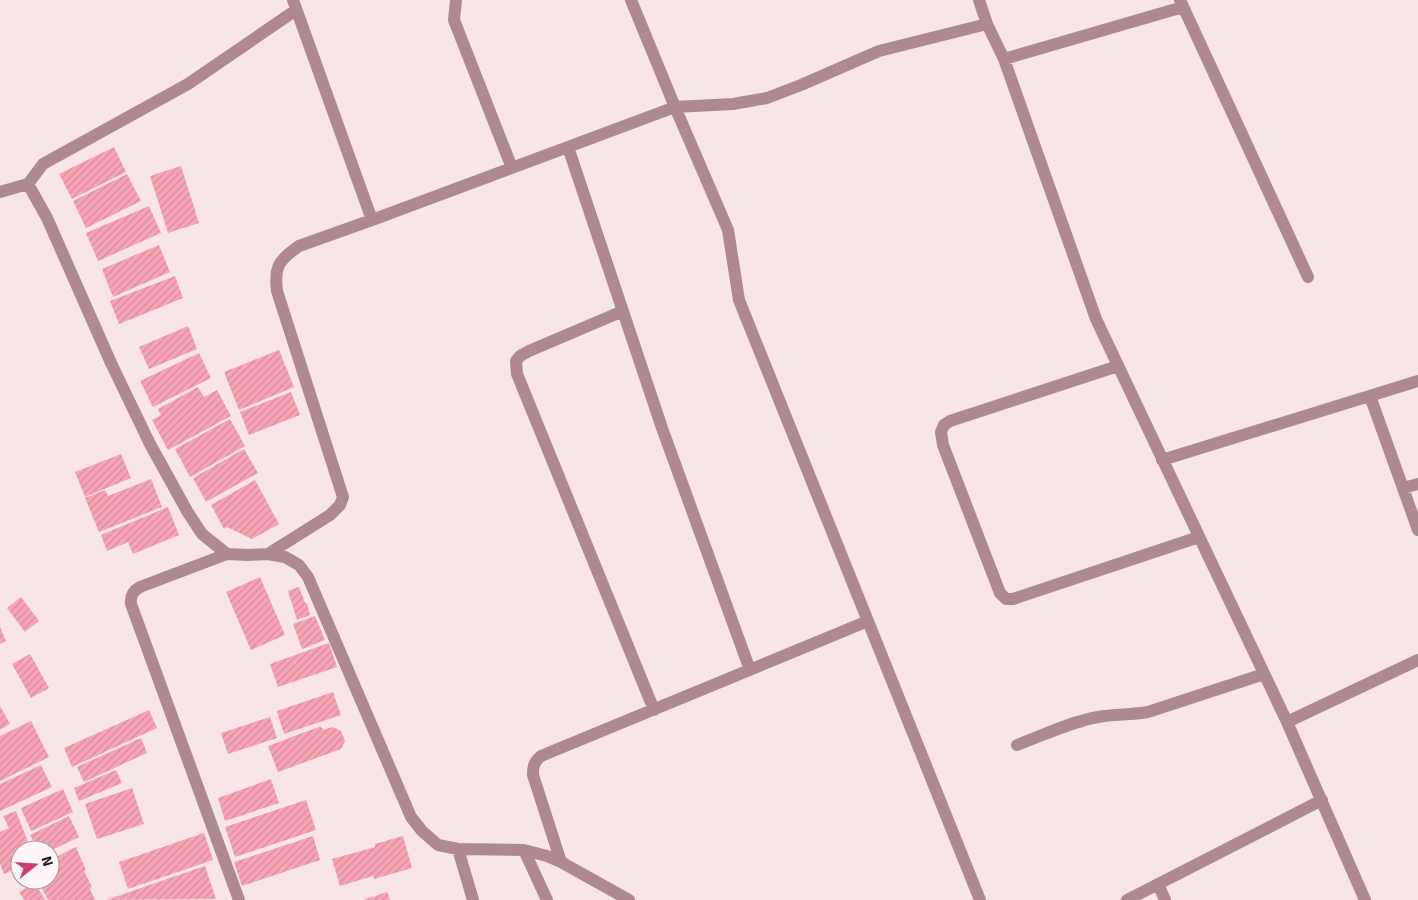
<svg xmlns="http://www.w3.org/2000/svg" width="1418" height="900" font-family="Signika,sans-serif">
  <defs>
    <pattern id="building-hatch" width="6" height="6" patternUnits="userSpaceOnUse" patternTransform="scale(1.25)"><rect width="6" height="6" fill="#f8a4b6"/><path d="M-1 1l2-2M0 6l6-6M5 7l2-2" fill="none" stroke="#d48d9c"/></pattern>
  </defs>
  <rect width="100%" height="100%" fill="#f8e5e8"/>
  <path fill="url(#building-hatch)" d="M114 147 126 172 72 199 59 174Z
    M181 166 199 223 168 233 150 176Z
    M127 174 141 201 86 228 73 201Z
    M149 206 161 233 98 261 86 233Z
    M159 245 170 272 113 297 102 269Z
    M175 276 183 298 119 324 110 301Z
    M188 326 197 349 149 369 139 347Z
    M279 350 294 387 239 410 224 372Z
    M199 353 211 378 153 407 140 381Z
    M198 387 204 397 217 390 231 416 168 450 152 420 161 415 158 409Z
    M291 392 300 415 249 435 240 412Z
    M230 419 245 446 190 477 175 449Z
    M244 449 258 473 206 502 193 478Z
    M121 454 131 478 85 497 75 472Z
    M151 479 162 507 99 532 85 498 105 490 108 496Z
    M255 480 279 524 252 539 227 527 224 529 211 505Z
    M168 507 179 535 133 554 128 542 107 551 101 535Z
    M260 577 285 635 251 650 226 592Z
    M299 587 305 603H307L310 615 297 620 288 591Z
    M21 597 39 621 25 632 7 608Z
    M315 616 325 640 302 649 293 624Z
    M0 627 6 641 0 644Z
    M329 643 337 667 278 687 270 664Z
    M30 654 49 688 31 698 12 664Z
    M333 692 341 715 284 734 277 711Z
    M0 706 10 724 0 730Z
    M149 710 157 728 72 767 64 748Z
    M270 717 277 738 228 754 221 733Z
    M31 721 49 757 0 781V736Z
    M321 726 323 730 333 727 341 731 345 741 341 749 278 772 268 746Z
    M141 738 147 753 84 782 77 767Z
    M41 765 52 787 0 811V784Z
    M116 770 122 783 79 801 74 788Z
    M271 779 279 803 225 821 218 798Z
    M132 788 144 824 97 839 85 804Z
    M63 789 73 812 31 831 21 808Z
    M306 800 316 830 235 857 225 827Z
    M16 811 28 842 24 844 26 850H20V867L4 874 0 864V832L9 828 3 816Z
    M69 816 79 837 50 851V850H38L30 835Z
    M204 833 213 860 128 889 119 862Z
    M313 836 320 860 242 886 234 862Z
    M403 836 412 868 374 879 373 876 340 886 332 859 375 847V844Z
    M76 847 86 870 84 871 92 887 90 889 95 900H48L38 880H50V860Z
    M205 866 216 899 106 900Z
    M35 883 45 900H24L19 892Z
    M387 892 390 900H363Z"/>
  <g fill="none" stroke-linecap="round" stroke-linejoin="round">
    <path stroke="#ae8990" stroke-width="12" d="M293 0 372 220
      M456 0 454 20 512 168
      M631 0 675 107 728 230 739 300 980 900
      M979 0 987 24 1004 59 1096 319 1287 722 1365 900
      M1180 0 1308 277
      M1004 59 1183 7
      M568 147 662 428 750 670
      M28 184 47 218 111 363 150 444 187 511 202 534 227 554 248 555 268 554 285 557 299 565 308 577 411 817 422 831 438 845 458 849 524 850 547 856 561 862 629 900
      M0 192 28 184 43 164 188 84 296 10
      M623 311 529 351 520 356 516 361 517 374 654 710
      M1118 366 950 421 944 425 941 432 943 445 1000 593 1006 599H1013L1199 537
      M1370 396 1418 530
      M1162 460 1418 381
      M1403 488 1418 484
      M227 554 140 587C133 591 130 596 131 604L239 900
      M268 554 330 515 340 505 343 497 277 291C274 266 279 260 299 246L372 220 675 107 733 104 767 98 801 85 879 51 987 24
      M1287 722 1418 660
      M1017 745C1041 736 1073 721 1098 717 1114 714 1131 715 1148 712L1264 674
      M458 849 473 900
      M524 850 547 900
      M561 862 533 775C533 766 534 762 541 756L868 621
      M1158 884 1165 900
      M1127 900 1322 800"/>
  </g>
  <g transform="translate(35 865) rotate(73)"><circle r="24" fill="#fdf5f7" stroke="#a49d9f"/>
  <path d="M0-4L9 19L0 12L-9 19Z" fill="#cb3d6a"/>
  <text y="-8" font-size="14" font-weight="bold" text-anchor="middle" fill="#1f191a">N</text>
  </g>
</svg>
